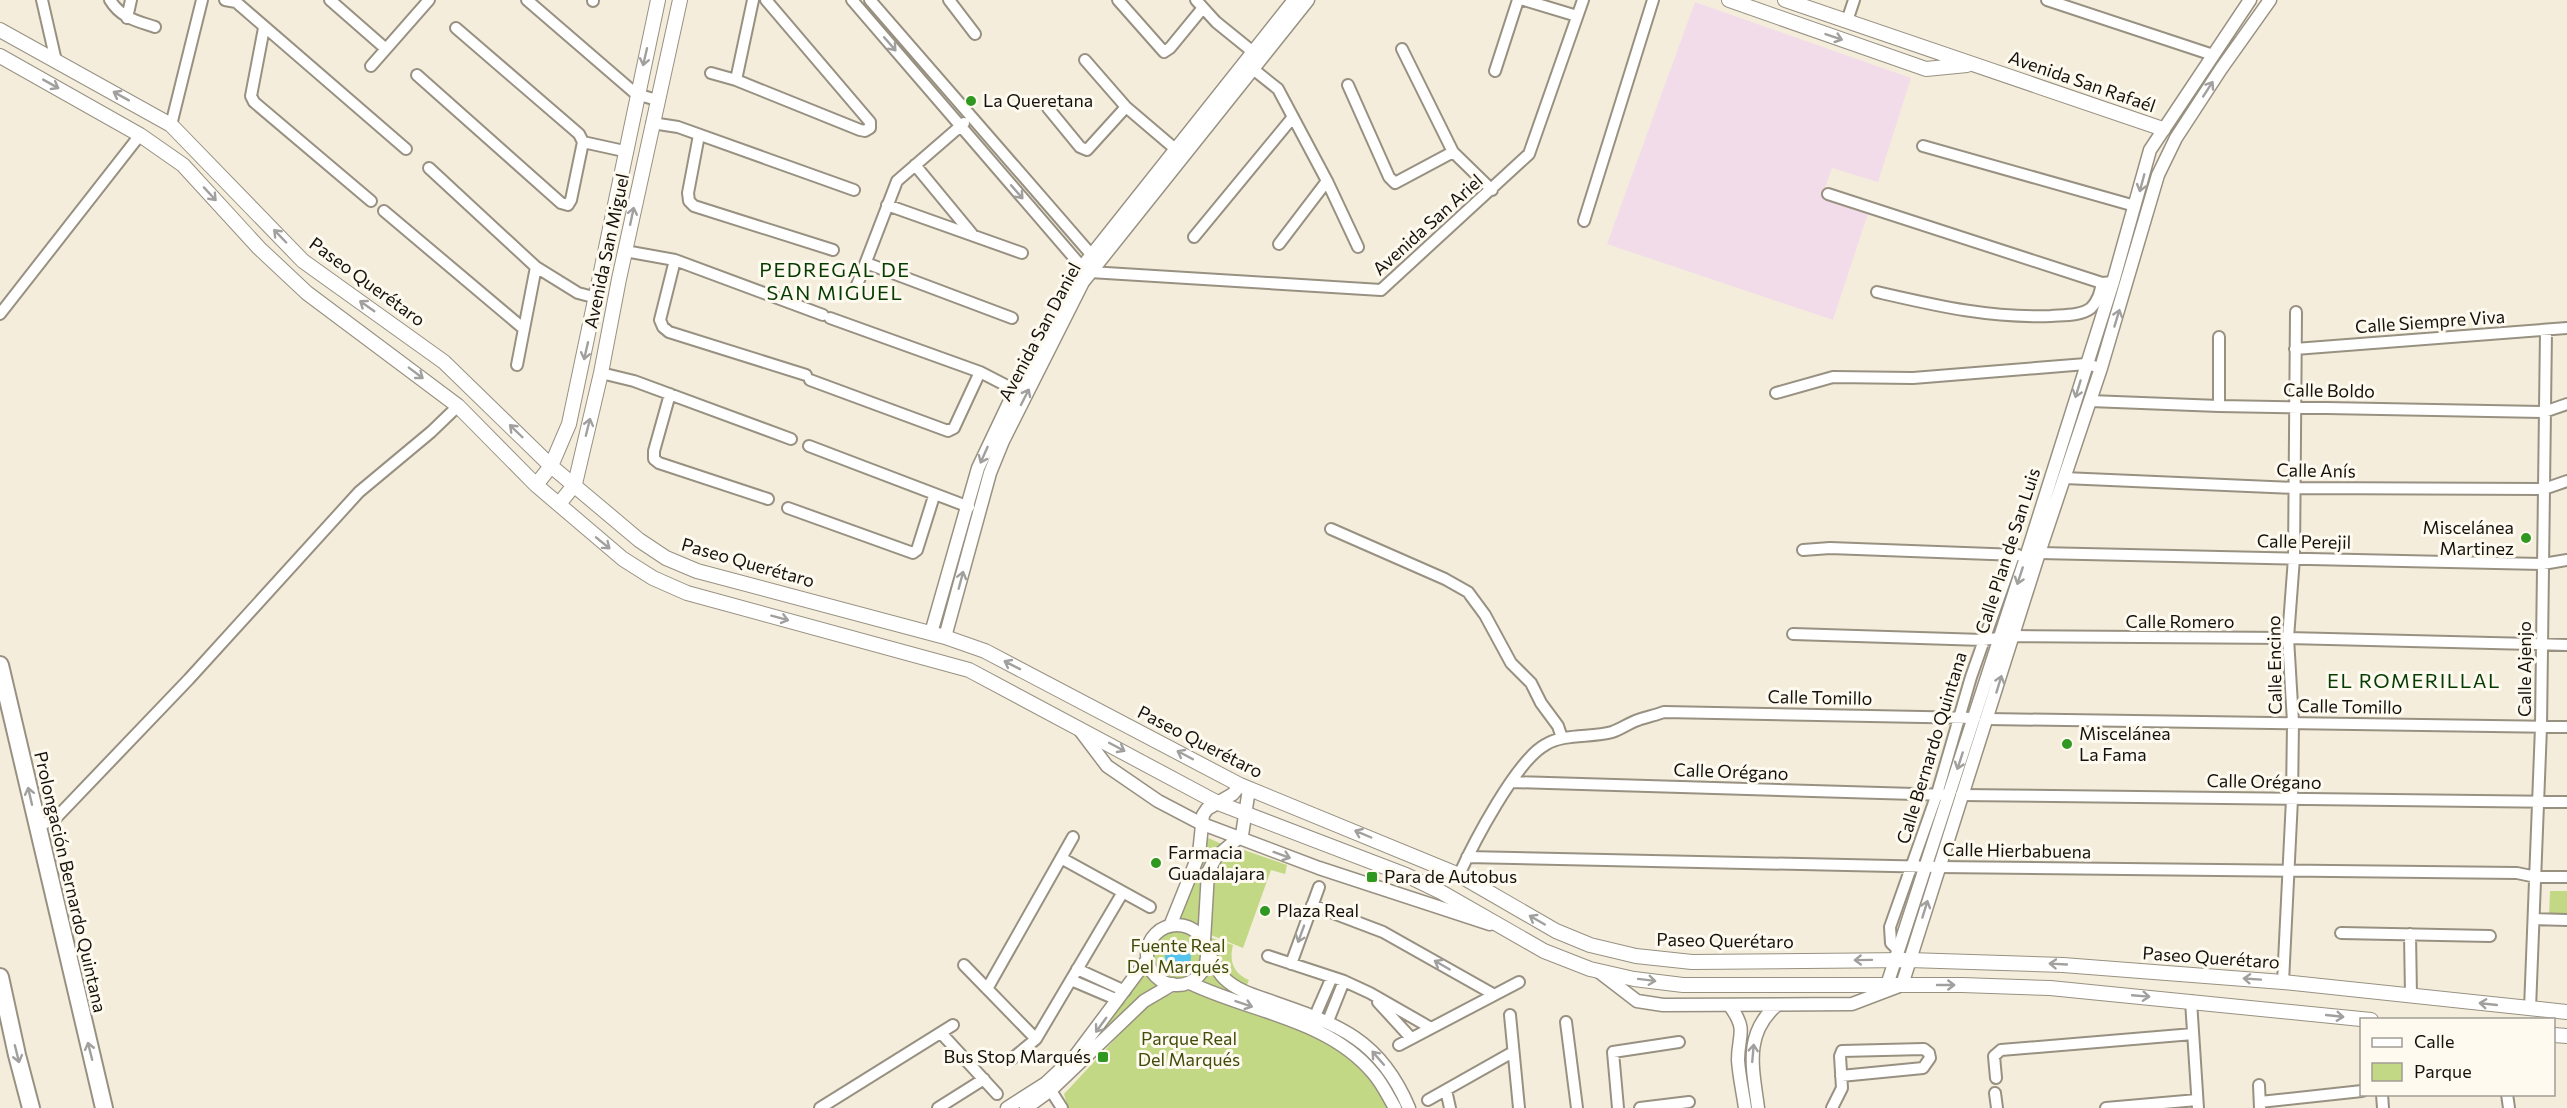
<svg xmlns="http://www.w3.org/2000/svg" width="2567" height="1108" font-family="Commissioner,sans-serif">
  <rect width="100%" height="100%" fill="#f4eddc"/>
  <path fill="#f3dce9" d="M1695 2 1911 78 1878 182 1832 168 1822 197 1868 213 1833 320 1607 244Z"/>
  <path fill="#c2d884" d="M1206 837 1224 845 1215 855 1201 932 1189 924 1173 923Z
    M1238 848 1287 865 1285 874 1271 870 1243 948 1206 933 1209 872 1230 850Z
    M2550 891H2567V917L2549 916Z
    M1152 956a26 26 0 1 1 52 0a26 26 0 1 1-52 0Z
    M1206 936 1233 945C1229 961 1233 973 1249 980L1244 991C1226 980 1209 957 1206 936Z
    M1208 955 1221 977 1327 1023 1362 1044 1408 1108H1397L1360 1057 1193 983C1203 975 1207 967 1208 955Z
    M1145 969 1148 976 1159 986 1087 1048Z
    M1182 989C1227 999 1326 1027 1359 1058 1372 1072 1383 1092 1394 1108H1068L1064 1094 1147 1005Z"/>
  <path fill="#54c3ee" d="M1165 957a13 13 0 1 1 26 0a13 13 0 1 1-26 0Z"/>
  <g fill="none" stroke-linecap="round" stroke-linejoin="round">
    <defs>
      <path id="minor" d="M42 0 56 61
        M110 0C121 18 137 21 155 27
        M225 0 236 2 406 149
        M330 0 386 49
        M527 0 636 94 657 100
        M852 0 1082 267 1090 272 1381 290 1529 154 1583 0
        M870 0 1096 260
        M949 0 975 34
        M1118 0 1164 52 1170 48 1202 9
        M1196 0 1216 22 1258 56
        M1524 0 1577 16
        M2047 0 2213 55
        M593 1V0
        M127 18 131 0
        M1847 21 1854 0
        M264 28 251 96 254 102 371 201
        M1402 49 1453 152 1492 190
        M1085 60 1126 107 1180 153
        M1248 65 1278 89 1327 181 1358 247
        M371 66 429 0
        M1495 71 1518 0
        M711 73 736 80 860 130 865 131 870 128V122L766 0
        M417 75 561 203 568 205 571 200 583 142 579 134 456 28
        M736 80 753 0
        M1348 85 1389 177 1395 183 1453 152
        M1048 108 1080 147 1087 150 1126 107
        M652 123 678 127 854 190
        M171 125 202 0
        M699 135 688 193 689 201 694 206 833 250
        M583 142 624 151
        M1923 146 2135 206
        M915 165 972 234
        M429 168 536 267 578 293 597 298
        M1828 194 2102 283 2113 282
        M887 205 1022 253
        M384 211 524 329
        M1584 221 1653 0
        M1194 237 1293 117
        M1279 244 1327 181
        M625 251 675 260 823 315
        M675 260 660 320 663 327 669 332 806 375
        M866 263 1012 318
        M857 285 897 181 964 123
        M1877 292C1938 306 1988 318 2051 316 2063 315 2081 316 2091 308 2098 301 2100 293 2102 283
        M0 314 140 135
        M830 318 980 372 1015 390
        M2219 337V406
        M2295 349 2567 328
        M517 365 536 267
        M601 373 634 381 791 439
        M810 380 948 431 954 428 980 372
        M1776 393 1833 377 1913 378 2086 364 2101 368
        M670 394 654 451V459L659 463 768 499
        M2090 401 2219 406 2544 412 2567 404
        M809 446 969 507
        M2064 478 2295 488 2544 489 2567 481
        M788 508 913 553 917 550 934 496
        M1331 529 1445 579 1468 592 1485 615 1511 663 1531 683 1541 703 1558 726 1562 738
        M1803 550 1830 548 2018 555
        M2039 553 2543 564 2567 560
        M1793 634 1983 640 2013 636 2288 638 2567 645
        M1988 719 2567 727
        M1512 782 1949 795
        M1961 795 2567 802
        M37 826 54 820 189 679 359 492 431 432 458 406
        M1467 857 1938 867 2517 873 2536 877H2567
        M1061 858 1150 907
        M1459 875C1473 844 1516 761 1545 745 1564 733 1591 738 1612 732 1621 729 1629 723 1638 720 1646 717 1656 715 1664 712L1975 718
        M1312 905 1383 932 1493 994
        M2535 919 2567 920
        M2341 933 2490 936
        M2410 934 2411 996
        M1897 949 1891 943 1890 927 1937 794 1971 677 2014 555
        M1268 956 1344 981 1370 993 1431 1028
        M1291 964 1319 887
        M964 965 1036 1039
        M1077 969 1125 991
        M1071 980 1118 1000
        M2283 982 2292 799 2293 722 2288 638 2294 558 2296 312
        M987 989 1073 837
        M2191 1001 2198 1108
        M1378 1002 1411 1038
        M2530 1009 2541 727 2546 330
        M1510 1015 1519 1108
        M1315 1016 1332 977
        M1328 1021 1344 981
        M1566 1022 1577 1108
        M941 1033 997 1094
        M1399 1045 1519 982
        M1013 1058 1036 1039 1123 892
        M1996 1078 1994 1056 2001 1050 2193 1034
        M1046 1083 1062 1108
        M2259 1085 2260 1108
        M1446 1090 1450 1108
        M1995 1093 1997 1108
        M2382 1094 2383 1108
        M2507 1094 2509 1108
        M1428 1100 1513 1052
        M2260 1102 2362 1091
        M820 1108 953 1025
        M938 1108 984 1079
        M1618 1108 1613 1052 1679 1042
        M1640 1108 1689 1102
        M1832 1108 1842 1088 1840 1056 1842 1051 1924 1049 1929 1053 1930 1058 1923 1068 1841 1076
        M2106 1108 2197 1100"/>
      <path id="tertiary" d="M931 633 978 468 1015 390 1082 267 1294 0
        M945 637 990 473 1003 441 1083 282 1308 0
        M1079 729 1107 766 1158 801 1200 823 1319 868 1490 924
        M1147 955a30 30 0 1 1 60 0a30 30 0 1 1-60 0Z
        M1170 926 1199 854 1203 815 1207 809 1233 794 1240 785
        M1204 941 1208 872 1216 857 1242 835 1249 789
        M1207 950C1212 959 1217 971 1224 978 1237 991 1256 996 1273 1002 1339 1025 1380 1039 1409 1108
        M1598 971 1637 1001 1663 1005 1852 1004 1902 985 2039 553 2101 368 2158 175 2176 138 2221 69 2270 0
        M1190 983C1250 1012 1328 1019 1373 1073 1382 1083 1388 1096 1395 1108
        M1887 985 2027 554 2113 282 2150 150 2250 0
        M1730 1006C1748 1031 1738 1034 1738 1060 1739 1076 1743 1093 1745 1108
        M1007 1108 1046 1083 1075 1056 1147 960
        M1026 1108 1051 1090 1144 1001 1173 984
        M1758 1108C1753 1069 1743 1034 1777 1005"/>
      <path id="secondary" d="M1729 0 1926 69 1967 65
        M1785 0 2163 129
        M0 30 171 125 303 261 444 362 551 466 639 540 666 558 697 571 945 637 985 651 1240 785 1459 875 1556 931 1590 945 1636 956 1692 962 1909 960 2063 965 2283 982 2567 1012
        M0 56 140 135 183 165 259 248 307 293 458 406 536 485 623 559 653 578 687 593 969 670 1218 803 1406 875 1441 892 1544 951 1590 969 1634 979 1683 985H1962L2050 988 2371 1020
        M536 485 551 466 569 424 658 0
        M559 504 575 484 601 373 619 279 680 0
        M2554 1035 2567 1036"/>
      <path id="primary" d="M0 665 104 1108
        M0 977 17 1055 31 1108"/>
    </defs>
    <use href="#minor" stroke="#989182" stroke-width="14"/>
    <use href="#tertiary" stroke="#989182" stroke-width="15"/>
    <use href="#secondary" stroke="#989182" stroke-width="16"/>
    <use href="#primary" stroke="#989182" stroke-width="20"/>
    <use href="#minor" stroke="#fff" stroke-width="10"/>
    <use href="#tertiary" stroke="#fff" stroke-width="12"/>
    <use href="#secondary" stroke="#fff" stroke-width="14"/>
    <use href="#primary" stroke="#fff" stroke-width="16"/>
  </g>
  <defs><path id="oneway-shaft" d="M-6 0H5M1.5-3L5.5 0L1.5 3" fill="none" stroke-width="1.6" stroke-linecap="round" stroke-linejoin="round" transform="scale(1.5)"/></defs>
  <g stroke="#a1a09e">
    <use href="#oneway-shaft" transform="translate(1834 37) rotate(19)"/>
    <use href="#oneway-shaft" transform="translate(890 44) rotate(49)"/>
    <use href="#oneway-shaft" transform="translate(645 57) rotate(103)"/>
    <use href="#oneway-shaft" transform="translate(51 84) rotate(29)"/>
    <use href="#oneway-shaft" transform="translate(2208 89) rotate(-57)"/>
    <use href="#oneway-shaft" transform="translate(121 96) rotate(-151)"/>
    <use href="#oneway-shaft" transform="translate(2142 183) rotate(105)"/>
    <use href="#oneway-shaft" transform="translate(1017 192) rotate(49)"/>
    <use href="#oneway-shaft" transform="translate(210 194) rotate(47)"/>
    <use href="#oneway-shaft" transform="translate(632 216) rotate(-78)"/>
    <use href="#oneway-shaft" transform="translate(280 236) rotate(-134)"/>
    <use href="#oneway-shaft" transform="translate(367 306) rotate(-145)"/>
    <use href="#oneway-shaft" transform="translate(2117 318) rotate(-73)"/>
    <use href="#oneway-shaft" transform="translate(586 351) rotate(103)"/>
    <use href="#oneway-shaft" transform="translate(416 373) rotate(37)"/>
    <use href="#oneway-shaft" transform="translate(2078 389) rotate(107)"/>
    <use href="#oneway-shaft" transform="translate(1025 397) rotate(-63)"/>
    <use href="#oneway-shaft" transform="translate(588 427) rotate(-76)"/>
    <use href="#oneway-shaft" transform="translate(516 431) rotate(-136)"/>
    <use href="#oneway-shaft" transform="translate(984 455) rotate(114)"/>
    <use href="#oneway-shaft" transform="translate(603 543) rotate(39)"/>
    <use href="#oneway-shaft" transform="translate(2020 576) rotate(108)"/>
    <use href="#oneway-shaft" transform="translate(961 580) rotate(-75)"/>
    <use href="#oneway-shaft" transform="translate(780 618) rotate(15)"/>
    <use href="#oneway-shaft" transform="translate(1012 665) rotate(-153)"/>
    <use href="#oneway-shaft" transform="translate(1999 684) rotate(-73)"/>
    <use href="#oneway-shaft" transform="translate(1117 747) rotate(28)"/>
    <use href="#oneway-shaft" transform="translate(1185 755) rotate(-152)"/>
    <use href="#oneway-shaft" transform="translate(1960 761) rotate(108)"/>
    <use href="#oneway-shaft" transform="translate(30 796) rotate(-103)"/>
    <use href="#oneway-shaft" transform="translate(1363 834) rotate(-157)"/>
    <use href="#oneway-shaft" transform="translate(1282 855) rotate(20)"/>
    <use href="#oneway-shaft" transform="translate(1925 909) rotate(-73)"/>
    <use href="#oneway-shaft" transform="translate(1537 920) rotate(-150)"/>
    <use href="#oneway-shaft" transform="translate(1301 934) rotate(110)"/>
    <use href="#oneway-shaft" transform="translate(1863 960) rotate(179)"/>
    <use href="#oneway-shaft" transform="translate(2058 964) rotate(-177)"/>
    <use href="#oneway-shaft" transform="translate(1442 965) rotate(-150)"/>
    <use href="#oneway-shaft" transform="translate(2252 979) rotate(-176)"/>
    <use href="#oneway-shaft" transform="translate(1647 980) rotate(7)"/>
    <use href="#oneway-shaft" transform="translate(1946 985)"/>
    <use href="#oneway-shaft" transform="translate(2141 996) rotate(5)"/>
    <use href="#oneway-shaft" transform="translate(1244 1004) rotate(19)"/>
    <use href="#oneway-shaft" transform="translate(2488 1004) rotate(-174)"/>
    <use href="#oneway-shaft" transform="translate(2335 1016) rotate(6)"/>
    <use href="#oneway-shaft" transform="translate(1101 1025) rotate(126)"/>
    <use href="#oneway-shaft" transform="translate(90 1051) rotate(-104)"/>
    <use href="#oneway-shaft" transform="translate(1753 1053) rotate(-85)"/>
    <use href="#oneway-shaft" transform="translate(17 1054) rotate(76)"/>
    <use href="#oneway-shaft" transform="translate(1378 1058) rotate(-131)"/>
  </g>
  <g fill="#2e9821" stroke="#fefaf0" stroke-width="2">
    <circle cx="971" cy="101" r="6"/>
    <circle cx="2526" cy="538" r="6"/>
    <circle cx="2067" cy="744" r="6"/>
    <circle cx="1156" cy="863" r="6"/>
    <rect x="1366" y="871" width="12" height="12" rx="3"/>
    <circle cx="1265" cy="911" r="6"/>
    <rect x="1097" y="1051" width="12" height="12" rx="3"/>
  </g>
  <g text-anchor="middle" stroke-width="6" stroke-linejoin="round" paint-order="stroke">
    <g font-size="18" fill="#15120d" stroke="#fefaf0">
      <text transform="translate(2082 82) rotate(19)" y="6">Avenida San Rafaél</text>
      <text transform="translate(1428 225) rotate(-42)" y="6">Avenida San Ariel</text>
      <text transform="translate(607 251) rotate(-78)" y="6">Avenida San Miguel</text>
      <text transform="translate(367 282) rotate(36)" y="6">Paseo Querétaro</text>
      <text transform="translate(2430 322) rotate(-4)" y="6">Calle Siempre Viva</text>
      <text transform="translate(1040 332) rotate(-62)" y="6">Avenida San Daniel</text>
      <text transform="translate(2329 391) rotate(1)" y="6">Calle Boldo</text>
      <text transform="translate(2316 471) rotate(1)" y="6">Calle Anís</text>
      <text transform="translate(2304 542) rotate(1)" y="6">Calle Perejil</text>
      <text transform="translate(2008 551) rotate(-72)" y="6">Calle Plan de San Luis</text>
      <text transform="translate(748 563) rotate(16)" y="6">Paseo Querétaro</text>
      <text x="2180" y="628">Calle Romero</text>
      <text transform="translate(2275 665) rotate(-91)" y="6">Calle Encino</text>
      <text transform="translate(2525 669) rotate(-90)" y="6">Calle Ajenjo</text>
      <text transform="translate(1820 698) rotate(1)" y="6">Calle Tomillo</text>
      <text transform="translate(2350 707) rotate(1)" y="6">Calle Tomillo</text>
      <text transform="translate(1200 742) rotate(27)" y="6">Paseo Querétaro</text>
      <text transform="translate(1932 748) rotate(-73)" y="6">Calle Bernardo Quintana</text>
      <text transform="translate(1731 772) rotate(2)" y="6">Calle Orégano</text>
      <text transform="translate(2264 782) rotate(1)" y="6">Calle Orégano</text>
      <text transform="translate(2017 851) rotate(1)" y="6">Calle Hierbabuena</text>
      <text transform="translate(70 882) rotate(77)" y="6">Prolongación Bernardo Quintana</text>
      <text transform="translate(1725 941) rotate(1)" y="6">Paseo Querétaro</text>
      <text transform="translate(2211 958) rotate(4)" y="6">Paseo Querétaro</text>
    </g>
    <g font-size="18" fill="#15120d" stroke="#fefaf0" text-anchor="start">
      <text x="983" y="107">La Queretana</text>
      <text x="2514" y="534" text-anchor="end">Miscelánea<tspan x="2514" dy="21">Martinez</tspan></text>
      <text x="2079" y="740">Miscelánea<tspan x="2079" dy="21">La Fama</tspan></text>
      <text x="1168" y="859">Farmacia<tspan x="1168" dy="21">Guadalajara</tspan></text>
      <text x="1384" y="883">Para de Autobus</text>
      <text x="1277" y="917">Plaza Real</text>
      <text x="1091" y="1063" text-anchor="end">Bus Stop Marqués</text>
    </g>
    <g font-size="18" fill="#414e0b" stroke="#fefaf0">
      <text x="1178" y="952">Fuente Real<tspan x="1178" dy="21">Del Marqués</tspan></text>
      <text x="1189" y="1045">Parque Real<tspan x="1189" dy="21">Del Marqués</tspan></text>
    </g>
    <g font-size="20" letter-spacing="1.5" fill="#063b02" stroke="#fefaf0">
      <text x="835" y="277">PEDREGAL DE<tspan x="835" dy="23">SAN MIGUEL</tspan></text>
      <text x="2414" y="688">EL ROMERILLAL</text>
    </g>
  </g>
  <rect x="2360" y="1018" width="195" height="78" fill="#fefaf0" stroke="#a19d95" stroke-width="1.5"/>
  <rect x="2372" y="1038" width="30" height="9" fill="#ffffff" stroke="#a19d95" stroke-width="1.5"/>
  <text x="2414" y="1048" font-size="18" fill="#15120d">Calle</text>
  <rect x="2372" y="1063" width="30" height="18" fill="#c2d884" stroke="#a19d95" stroke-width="1.5"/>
  <text x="2414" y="1078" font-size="18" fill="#15120d">Parque</text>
</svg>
